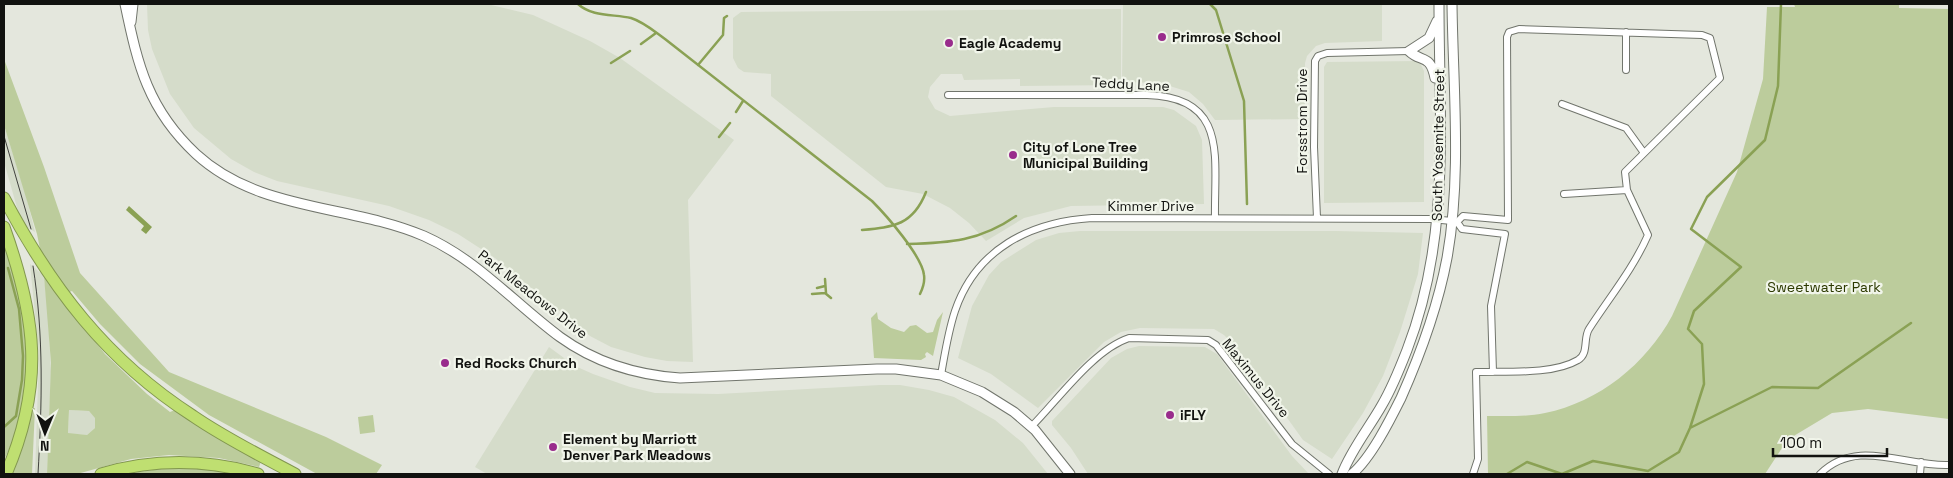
<svg xmlns="http://www.w3.org/2000/svg" width="1953" height="478" font-family="'Space Grotesk',sans-serif">
  <rect width="100%" height="100%" fill="#e4e7dd"/>
  <path fill="#d5dcca" d="M147 4H487L533 15 590 41 620 58 734 140 688 200 693 362 667 361 645 357 611 347 590 336 495 258 458 234 429 220 389 206 277 181 254 172 231 159 194 128 170 94 152 49 148 30Z
    M1123 4H1382V41L1325 43 1316 46 1307 56 1305 63V119L1215 120 1203 104 1189 92 1160 83 1122 82Z
    M1121 9V85L1020 86V79L964 80 962 74H941L930 87 928 97 935 109 950 116 1054 107H1163L1174 110 1196 126 1202 140 1204 204 1071 206 1024 218 986 241 969 223 950 208 923 194 886 187 771 96V74L744 72 738 68 733 58V18L741 12Z
    M1419 61 1424 71V202L1324 203V67L1327 62Z
    M4 125 25 192 35 232 23 225 20 218 4 162Z
    M1080 231H1336L1423 233 1418 274 1400 332 1383 376 1363 413 1332 459 1303 440 1237 348 1224 335 1214 329 1140 328 1121 332 1104 342 1038 408 991 374 958 358 972 306 989 275 1001 262 1036 240 1059 233Z
    M30 264 44 276 48 314 51 371 47 474H35L39 354Z
    M1139 346 1205 347 1217 354 1292 456 1309 474H1088L1071 448 1052 425V421L1111 358 1127 349Z
    M549 347 575 366 593 374 630 387 655 393 718 394 880 385H900L929 390 954 397 995 420 1023 443 1048 474H487L475 467Z
    M69 410 89 411 96 418 95 428 87 435 68 434Z"/>
  <path fill="#bccc9c" fill-rule="evenodd" d="M1794 4H1899V8L1949 9V419L1868 409 1832 413 1792 437 1782 448 1765 474H1488L1487 416C1505 416 1526 417 1545 413 1599 402 1646 364 1672 316L1737 172 1763 79 1767 7H1795Z
    M4 59 44 167 80 273 169 372 326 437 382 465 376 474H317L209 415 140 364 100 324 72 291 67 293 41 254 37 234 4 125Z
    M4 238C22 292 31 338 25 395 24 413 16 431 12 447H10L4 460Z
    M44 276 105 354 147 394 170 412 175 410 261 461 259 467 219 458 169 455 131 459 77 474H47L51 363ZM69 410 89 411 95 418V428L87 435 68 433Z
    M877 312 878 319 891 328 904 332 910 326 916 325 927 333 933 332 937 320 943 312 933 356 927 352 925 354 926 357 921 360 874 358 871 318Z
    M32 408H35L32 474H12L25 440Z
    M373 415 375 432 360 434 358 417Z
    M161 469H205L236 474H123Z"/>
  <path fill="#8aa154" d="M129 206 152 227 146 234 141 230 144 226 126 210Z"/>
  <g fill="none" stroke-linecap="round" stroke-linejoin="round">
    <path stroke="#8aa154" stroke-width="2.5" d="M578 4C592 17 614 14 631 18 644 22 655 32 665 39L872 201C886 215 922 256 924 275 925 282 923 288 920 294
      M1210 4 1216 10 1244 101 1247 204
      M641 44 656 33
      M611 63 630 51
      M698 65 723 35 724 18 727 16
      M736 112 743 101
      M719 137 730 123
      M862 230C894 227 913 225 926 192
      M907 244C950 243 980 241 1016 216
      M825 279 826 293
      M817 288 825 286
      M812 294 825 293 831 298
      M4 427 16 416 22 380 23 356 19 309 8 268
      M1690 428 1772 387 1818 388 1911 323
      M1507 474 1527 462 1562 474 1593 461 1648 471 1679 452 1690 428 1704 384 1702 344 1688 329 1694 311 1741 267 1691 229 1707 197 1765 140 1778 86 1781 4"/>
    <defs>
      <path id="minor" d="M1626 70V32
        M948 95H1147C1229 97 1214 158 1215 218
        M1562 104 1626 128 1644 153
        M1564 194 1627 190
        M1317 218 1314 147 1315 61 1318 56 1327 53 1409 51
        M941 375C945 353 948 332 955 311 976 249 1030 222 1092 218L1431 219 1452 221
        M1031 427C1058 400 1093 350 1129 338L1208 340 1216 345 1292 444 1329 474
        M1473 474 1478 459 1476 372C1505 371 1553 375 1578 360 1589 354 1583 338 1589 329 1609 298 1633 269 1648 235L1627 190 1625 172 1720 78 1710 38 1702 35 1519 29 1509 32 1507 37 1508 220 1463 216 1457 222 1462 229 1505 234 1491 306 1493 372
        M1820 474C1857 437 1905 467 1949 465
        M1920 474 1921 462"/>
      <path id="secondary" d="M125 4C138 66 148 109 196 154 259 212 349 204 424 236 478 260 514 303 560 337 596 363 636 375 680 378L877 369H896L941 375 982 392 1014 412 1035 430 1070 474
        M131 22 133 4
        M1435 78C1430 53 1421 63 1409 51L1429 38 1437 21
        M1342 474C1351 450 1369 428 1382 405 1392 388 1400 368 1407 350 1451 236 1439 122 1439 4
        M1352 474C1371 458 1390 420 1401 398 1421 353 1438 306 1447 258 1462 175 1453 87 1452 4"/>
      <path id="motorway" d="M4 198C51 287 106 360 193 416 225 438 261 456 295 474
        M4 227C36 317 45 384 6 474
        M101 474C152 459 206 459 258 474"/>
    </defs>
    <use href="#minor" stroke="#71756c" stroke-width="8"/>
    <use href="#secondary" stroke="#71756c" stroke-width="11"/>
    <use href="#motorway" stroke="#82974f" stroke-width="13"/>
    <use href="#minor" stroke="#fff" stroke-width="6"/>
    <use href="#secondary" stroke="#fff" stroke-width="9"/>
    <use href="#motorway" stroke="#bfdf71" stroke-width="11"/>
    <path stroke="#41423e" stroke-width="1" d="M4 136 31 229
      M33 266C44 336 42 404 38 474"/>
  </g>
  <g fill="#992c8c" stroke="#f1f5ea" stroke-width="2">
    <circle cx="1162" cy="37" r="5"/>
    <circle cx="949" cy="43" r="5"/>
    <circle cx="1013" cy="155" r="5"/>
    <circle cx="445" cy="363" r="5"/>
    <circle cx="1170" cy="415" r="5"/>
    <circle cx="553" cy="447" r="5"/>
  </g>
  <g text-anchor="middle" stroke-width="4.5" stroke-linejoin="round" paint-order="stroke">
    <g font-size="14" font-weight="bold" fill="#11120f" stroke="#f1f5ea" text-anchor="start">
      <text x="1172" y="42">Primrose School</text>
      <text x="959" y="48">Eagle Academy</text>
      <text x="1023" y="152">City of Lone Tree<tspan x="1023" dy="16">Municipal Building</tspan></text>
      <text x="455" y="368">Red Rocks Church</text>
      <text x="1180" y="420">iFLY</text>
      <text x="563" y="444">Element by Marriott<tspan x="563" dy="16">Denver Park Meadows</tspan></text>
    </g>
    <g font-size="14" fill="#11120f" stroke="#f1f5ea">
      <text transform="translate(1131 84) rotate(3)" y="5">Teddy Lane</text>
      <text transform="translate(1302 121) rotate(-90)" y="5">Forsstrom Drive</text>
      <text transform="translate(1438 145) rotate(-89)" y="5">South Yosemite Street</text>
      <text x="1151" y="211">Kimmer Drive</text>
      <text transform="translate(533 294) rotate(38)" y="5">Park Meadows Drive</text>
      <text transform="translate(1256 378) rotate(51)" y="5">Maximus Drive</text>
    </g>
    <g font-size="14" fill="#2c3900" stroke="#f1f5ea">
      <text x="1824" y="292">Sweetwater Park</text>
    </g>
  </g>
  <rect width="1953" height="478" fill="none" stroke="#11120f" stroke-width="10"/>
  <g transform="translate(45 433) rotate(181)" stroke="#f1f5ea" stroke-width="4" paint-order="stroke">
  <path d="M0-4L9 19L0 12L-9 19Z" fill="#11120f"/>
  <text y="-8" font-size="14" font-weight="bold" text-anchor="middle" fill="#11120f">N</text>
  </g>
  <path d="M1773 448v8h114v-8" fill="none" stroke="#11120f" stroke-width="2.5"/>
  <text x="1780" y="448" font-size="15" fill="#11120f" stroke="#f1f5ea" stroke-width="4" paint-order="stroke">100 m</text>
</svg>
